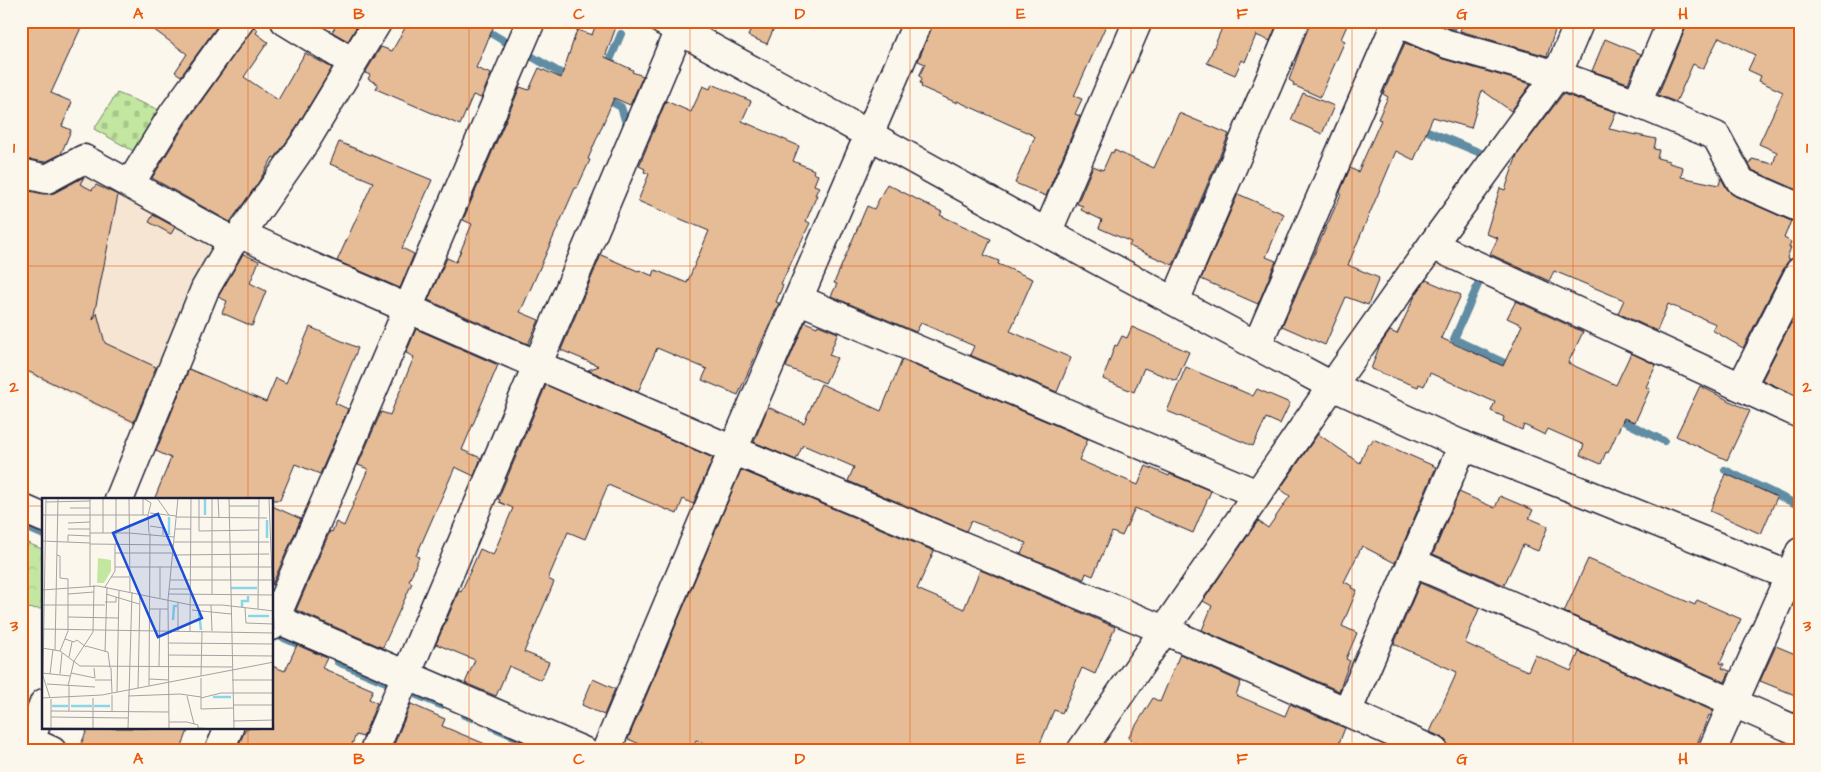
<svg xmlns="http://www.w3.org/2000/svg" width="1821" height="772" font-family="'Architects Daughter',sans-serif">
  <defs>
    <pattern id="forest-crowns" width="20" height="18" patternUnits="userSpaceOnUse" patternTransform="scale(1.25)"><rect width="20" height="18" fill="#c3e7a0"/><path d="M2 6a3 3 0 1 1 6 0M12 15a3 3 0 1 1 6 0" fill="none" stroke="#a7c68b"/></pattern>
    <pattern id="cemetery-stones" width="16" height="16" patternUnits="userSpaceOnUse" patternTransform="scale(1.25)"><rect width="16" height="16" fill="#c3e7a0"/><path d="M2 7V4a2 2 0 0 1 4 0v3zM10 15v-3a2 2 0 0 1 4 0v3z" fill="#a7c68b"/></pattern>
  </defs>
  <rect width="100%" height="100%" fill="#fbf7ec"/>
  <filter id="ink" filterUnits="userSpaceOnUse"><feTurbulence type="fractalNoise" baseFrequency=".02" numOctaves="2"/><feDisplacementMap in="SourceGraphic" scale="10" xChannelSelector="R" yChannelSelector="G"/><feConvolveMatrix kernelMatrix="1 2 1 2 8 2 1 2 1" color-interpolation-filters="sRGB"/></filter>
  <g filter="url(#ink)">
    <path fill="#f5e5d2" d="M87 169 214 246 139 427 21 370V296L43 191Z"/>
    <path fill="url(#forest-crowns)" stroke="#72846e" d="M21 540 44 550V609L21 608Z"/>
    <path fill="url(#cemetery-stones)" stroke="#72846e" d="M117 93 162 111 135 152 94 129Z"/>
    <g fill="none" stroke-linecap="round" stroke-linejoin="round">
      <path stroke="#608da4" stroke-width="8" d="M1784 21 1800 26
        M484 29 509 44
        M1450 33 1456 21
        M529 55 571 79
        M607 67 621 34
        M605 98 621 107 626 123
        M1418 127 1483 154
        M1481 278 1454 339 1513 367
        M1615 417 1664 441
        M1725 470 1800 506
        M21 525 44 535
        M284 638 323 655
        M338 662 441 705
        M464 715 472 718
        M493 727 523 740"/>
    </g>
    <path fill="#e6bc96" stroke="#22223b" d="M21 21H84L51 93 72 102 62 126 71 130 61 154 45 162 21 158Z
      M142 21H221L181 76 175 72 187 54Z
      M339 21H360L348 41 332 32Z
      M409 21H496L476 68 491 74 481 98 473 95 460 125 376 89 378 84 368 79 370 75 365 73 381 47 392 51Z
      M597 21 616 27 605 57 633 70 632 72 643 76 630 105 614 98 588 159 590 160 577 188H575L523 306 520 312 539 320 528 344 428 300 447 258 456 262 472 224 463 220 520 87 529 90 539 68 561 78 577 30 592 35Z
      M754 21H777L767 44 748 36Z
      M933 21H1108L1074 96 1082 99 1075 114 1080 116 1046 196 1015 183 1035 137 1033 135 957 101V103L921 87 922 84 920 83 922 78 919 76 925 64 918 61 932 27Z
      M1225 21 1278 22 1270 41 1256 35 1245 62 1242 60 1235 75 1207 63Z
      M1310 21H1349L1341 39 1345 41 1320 97 1293 85 1294 83 1289 80Z
      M1464 21H1558L1547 56 1460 31Z
      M1687 21H1779L1800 31V191L1752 170 1749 165 1752 159 1773 164 1777 152 1759 144 1783 92 1759 81 1761 76 1748 70 1755 55 1719 37 1703 69 1693 64 1676 102 1658 95 1686 27Z
      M254 27 258 30 256 33 268 42 244 77 278 100 305 53 332 68 292 134 275 158 273 157 258 183 230 222 152 178 186 123Z
      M1605 39 1641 54 1628 83 1592 71Z
      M1405 43 1443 59 1531 84 1511 111 1482 90 1471 128 1433 117 1414 160 1396 151 1348 265 1379 278 1368 305 1346 297 1325 345 1282 326 1341 194 1340 192 1350 168 1358 172 1381 120 1378 119 1388 97 1383 94Z
      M712 84 751 101 742 121 799 146 793 161 814 170 813 173 818 175 814 185 819 187 815 195H817L806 221 810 223 781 284 783 285 776 302 779 303 738 395 702 380 707 369 657 348 638 392 588 370 599 366 561 350 601 255 638 271 639 270 653 276 655 270 687 283 709 231 638 201 649 174 644 172 645 169 639 166 666 101 691 112 703 86 710 89Z
      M1303 93 1334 106 1322 134 1291 120Z
      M1563 94 1616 112 1609 129 1656 139 1654 149 1659 150 1657 158 1669 161V163L1683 167 1681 177 1719 185 1721 178 1727 189 1735 196 1791 221 1784 238 1791 242 1789 247H1791L1787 258 1790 259 1786 264 1743 348 1712 330 1716 324 1668 304 1657 331 1618 313 1624 300 1554 271 1549 281 1490 254 1498 238 1486 234 1500 188 1505 190 1517 155Z
      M1179 113 1229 134 1173 265 1129 246 1131 242 1099 228 1102 220 1081 210 1083 206 1077 204 1093 166 1103 170 1111 152 1113 153 1114 150 1154 168Z
      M339 142 432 180 402 248 414 254 400 288 337 261 373 182 330 164Z
      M84 177 80 184 92 190 96 185 118 195 93 320 97 313 105 343 156 367 134 422 21 368V189L43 194 54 193Z
      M887 184 942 212 940 215 991 239 984 255 999 261 998 264 1033 279 1010 331 1071 358 1057 392 970 355 974 346 921 323 916 332 831 296 837 284 834 283 867 206 874 209Z
      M1238 194 1284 214 1266 257 1276 261 1258 304 1201 279Z
      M153 215 175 227 171 234 149 222Z
      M243 254 259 261 250 283 266 291 252 326 222 313 227 301 218 297Z
      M1426 280 1461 295 1441 338 1503 366 1522 325 1507 318 1516 301 1583 332 1568 363 1616 385 1631 353 1656 365 1646 387 1650 389 1635 422 1624 418 1608 453 1606 452 1601 464 1580 455 1584 445 1548 429 1545 435 1524 425 1522 430 1503 421 1504 417 1491 411 1495 402 1430 373 1424 386 1419 384 1418 387 1371 369 1379 347 1390 331 1397 334 1415 296Z
      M805 322 817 327 818 325 838 333 829 355 837 358 825 383 786 367Z
      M1791 323 1800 327V397L1762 380Z
      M310 327 358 348 335 403 348 409 320 474 295 464 280 500H154L171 458 156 451 189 369 266 402 276 378 286 383Z
      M1132 327 1189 352 1176 381 1144 368 1134 392 1103 379 1115 345 1117 346 1122 336 1127 338Z
      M416 329 498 365 462 450 481 458 474 476 455 467 416 556 419 557 409 581 412 583 383 647H381L296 610 330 531 332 532 336 522 344 526 368 469 358 465 381 412 390 415 414 357 406 353Z
      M902 360 1088 439 1079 460 1138 485 1146 466 1169 476 1170 474 1211 491 1193 533 1135 508 1122 536 1112 532 1093 576 1086 573 1084 579 1021 554 1026 543 987 527 971 521 966 531 848 481 854 467 803 445 796 460 754 442 768 407 804 423 821 384 881 411Z
      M1186 367 1253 396 1257 389 1290 403 1280 424 1266 418 1253 446 1167 411Z
      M546 385 713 458 693 504 683 499 677 514 608 485 585 539 568 532 548 579 554 582 524 652 549 662 541 680 509 666 496 696 465 683 475 660 436 644 459 591 461 592 480 549 493 555 513 508 499 502 500 500 498 499Z
      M1700 386 1750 411 1727 460 1676 436Z
      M1318 434 1360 463 1368 443 1371 444 1373 439 1436 467 1395 563 1362 546 1344 582 1353 586 1352 588 1357 590 1342 626 1357 633 1346 659 1350 661 1339 691 1202 630 1212 606 1203 601 1258 521 1268 528 1290 496 1280 489Z
      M741 470 934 551 917 589 964 609 980 570 1115 627 1095 674 1082 668 1062 713 1054 710 1037 751H722L696 740 691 751H679L665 745 662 751H656L628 739Z
      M1726 474 1777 497 1761 534 1710 511Z
      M1459 492 1495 508 1500 496 1533 510 1529 518 1548 526 1538 551 1523 545 1504 585 1433 554Z
      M272 506 301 519 272 585Z
      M1588 559 1695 605 1697 600 1741 619 1720 663 1724 664 1722 668 1730 671 1725 682 1564 612Z
      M1420 583 1479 609 1465 643 1506 662 1528 671 1535 655 1571 671 1579 652 1713 711 1711 716 1709 715 1694 751H1456L1449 747 1446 741 1441 737 1430 732 1457 672 1394 644Z
      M297 645 327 658 322 668 373 690 369 699 377 703 363 737 356 735 349 751H236L246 728H272V666L285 671Z
      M1776 646 1800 656V697L1760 681Z
      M1180 654 1241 682 1236 695 1285 716 1290 704 1345 728 1336 751H1150L1128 738 1153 698 1160 702Z
      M593 679 615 689 604 715 582 705Z
      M411 704 445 719 442 726 502 751 392 749Z
      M88 728H189L180 751H78Z"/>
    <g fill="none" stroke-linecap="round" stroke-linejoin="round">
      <defs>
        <path id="minor" d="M285 21 352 62
          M1394 21 1447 44 1557 75 1637 103 1716 136 1741 182 1800 208
          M1637 103 1672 21
          M21 173 47 179 84 159 220 234 231 244
          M130 184 173 114 240 21
          M1047 233 1138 21
          M241 234 308 265 733 450 1164 630 1434 751
          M1432 245 1800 414
          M798 299 1257 494
          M1175 301 1295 21
          M1257 345 1397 21
          M1741 387 1800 271
          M119 500 205 289 231 244 241 234 305 142 378 21
          M21 508 44 518
          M1412 562 1800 732
          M272 617 583 751
          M272 626 531 21
          M1347 712 1463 445
          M21 737 52 751
          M26 751 44 703
          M219 751 229 728
          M374 751 679 30
          M606 751 733 450 918 21
          M1081 751 1332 386 1432 245 1557 75 1580 21
          M1712 751 1800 552"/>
        <path id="tertiary" d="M663 21 1047 233 1332 386 1469 448 1590 495 1800 580"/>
      </defs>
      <use href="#minor" stroke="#22223b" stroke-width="31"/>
      <use href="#tertiary" stroke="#22223b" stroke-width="31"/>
      <use href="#minor" stroke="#fbf7ec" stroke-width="28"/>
      <use href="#tertiary" stroke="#fbf7ec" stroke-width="28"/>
    </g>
  </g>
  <path fill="none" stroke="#e8590c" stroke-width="1" stroke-opacity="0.55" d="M248 21V500M469 21V751M690 21V751M910 21V751M1131 21V751M1352 21V751M1573 21V751M21 266H1800M21 506H44M272 506H1800M248 728V751"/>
  <g transform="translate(42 498)">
    <rect width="231" height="231" fill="#fbf7ec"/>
    <path d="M56 60 69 62V73L62 85H55Z" fill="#c3e7a0"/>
    <path fill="none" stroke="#8ad5ea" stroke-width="2.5" d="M163 17V0M127 37V19M225 40V22M189 90H215M200 109V103H206V98M157 114 159 132M206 118H227M131 122 132 108H135M171 199H189M10 208H26M29 208H50M52 208H68"/>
    <path fill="none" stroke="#a4a2a5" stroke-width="1" d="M4 0 1 178 8 200M48 0V88M87 0 88 94M115 0 127 17M157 0V33L217 32M176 0 177 20M187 0 192 231M227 0 232 131M4 4 48 3M187 8H217M28 10H48M108 15 134 18M0 17H106L109 5 101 0M101 17V0M106 17 107 35M134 19 225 20M26 25 48 24M108 28 121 30V37M26 31H48M133 31H149M48 35H87M61 35V0M87 35 132 39M0 43 48 45M26 44V37L48 38M132 44H227M48 46 131 47M74 47V0M73 55H130M15 57 18 58V80L26 81V89M130 57 227 56M73 69H231M118 69V100M69 79H87M128 82H231M63 89 73 73V47M127 91H148M0 92 56 88 149 107H180L232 113M26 96 52 94M64 96 97 106M126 96 232 97M170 96V0M63 104H74V99M1 107H63M169 107 170 133M203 110 204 125 231 126M108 111H126M216 111 217 0M150 112 189 116M26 119 76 120M0 131 232 135M136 133V104M148 133 149 0M23 141 32 144 35 142 44 149M126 145 232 146M44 148 66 154 68 170M0 150 18 153 38 168 190 169M13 152 16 0M18 153 26 133V89M63 154 65 89M126 157 232 158M27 159 30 144M117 168 118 111M69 170 70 195M0 175 28 178M29 175 53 180 52 170M8 176 11 151M18 176 20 155M159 178 160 133M159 180V211L191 210M107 181 127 182M53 182H70M190 182H232M5 186 53 189M26 188 32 163 51 134 52 87M27 188V213M107 188 108 35M96 190 98 96M75 194 77 92M86 198 138 196 159 199M145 198 152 226M0 200 60 197 232 164M159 200 179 195H232M191 207H232M9 213 127 214M70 214V197M9 219 86 220M191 223 232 222M127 224H145L156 227V230L174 231M0 230 127 231M9 231V201M51 231V200M86 231 90 94M127 231 126 102 136 0"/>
    <path fill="#1d4ed8" fill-opacity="0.15" stroke="#1d4ed8" stroke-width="2.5" d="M116 16 160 120 116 139 71 35Z"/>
    <rect width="231" height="231" fill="none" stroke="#22223b" stroke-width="2.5"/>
  </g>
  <rect width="1821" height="772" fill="none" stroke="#fbf7ec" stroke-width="55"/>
  <rect x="28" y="28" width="1766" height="716" fill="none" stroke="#e8590c" stroke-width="2"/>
  <g font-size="16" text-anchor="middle" font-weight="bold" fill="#e8590c">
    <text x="138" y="19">A</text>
    <text x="359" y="19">B</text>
    <text x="579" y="19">C</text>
    <text x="800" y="19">D</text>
    <text x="1021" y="19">E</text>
    <text x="1242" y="19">F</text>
    <text x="1462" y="19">G</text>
    <text x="1683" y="19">H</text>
    <text x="14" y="153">1</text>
    <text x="1807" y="153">1</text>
    <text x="14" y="392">2</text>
    <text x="1807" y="392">2</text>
    <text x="14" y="631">3</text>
    <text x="1807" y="631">3</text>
    <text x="138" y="764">A</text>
    <text x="359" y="764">B</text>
    <text x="579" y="764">C</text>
    <text x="800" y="764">D</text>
    <text x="1021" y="764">E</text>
    <text x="1242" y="764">F</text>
    <text x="1462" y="764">G</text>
    <text x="1683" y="764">H</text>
  </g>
</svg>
